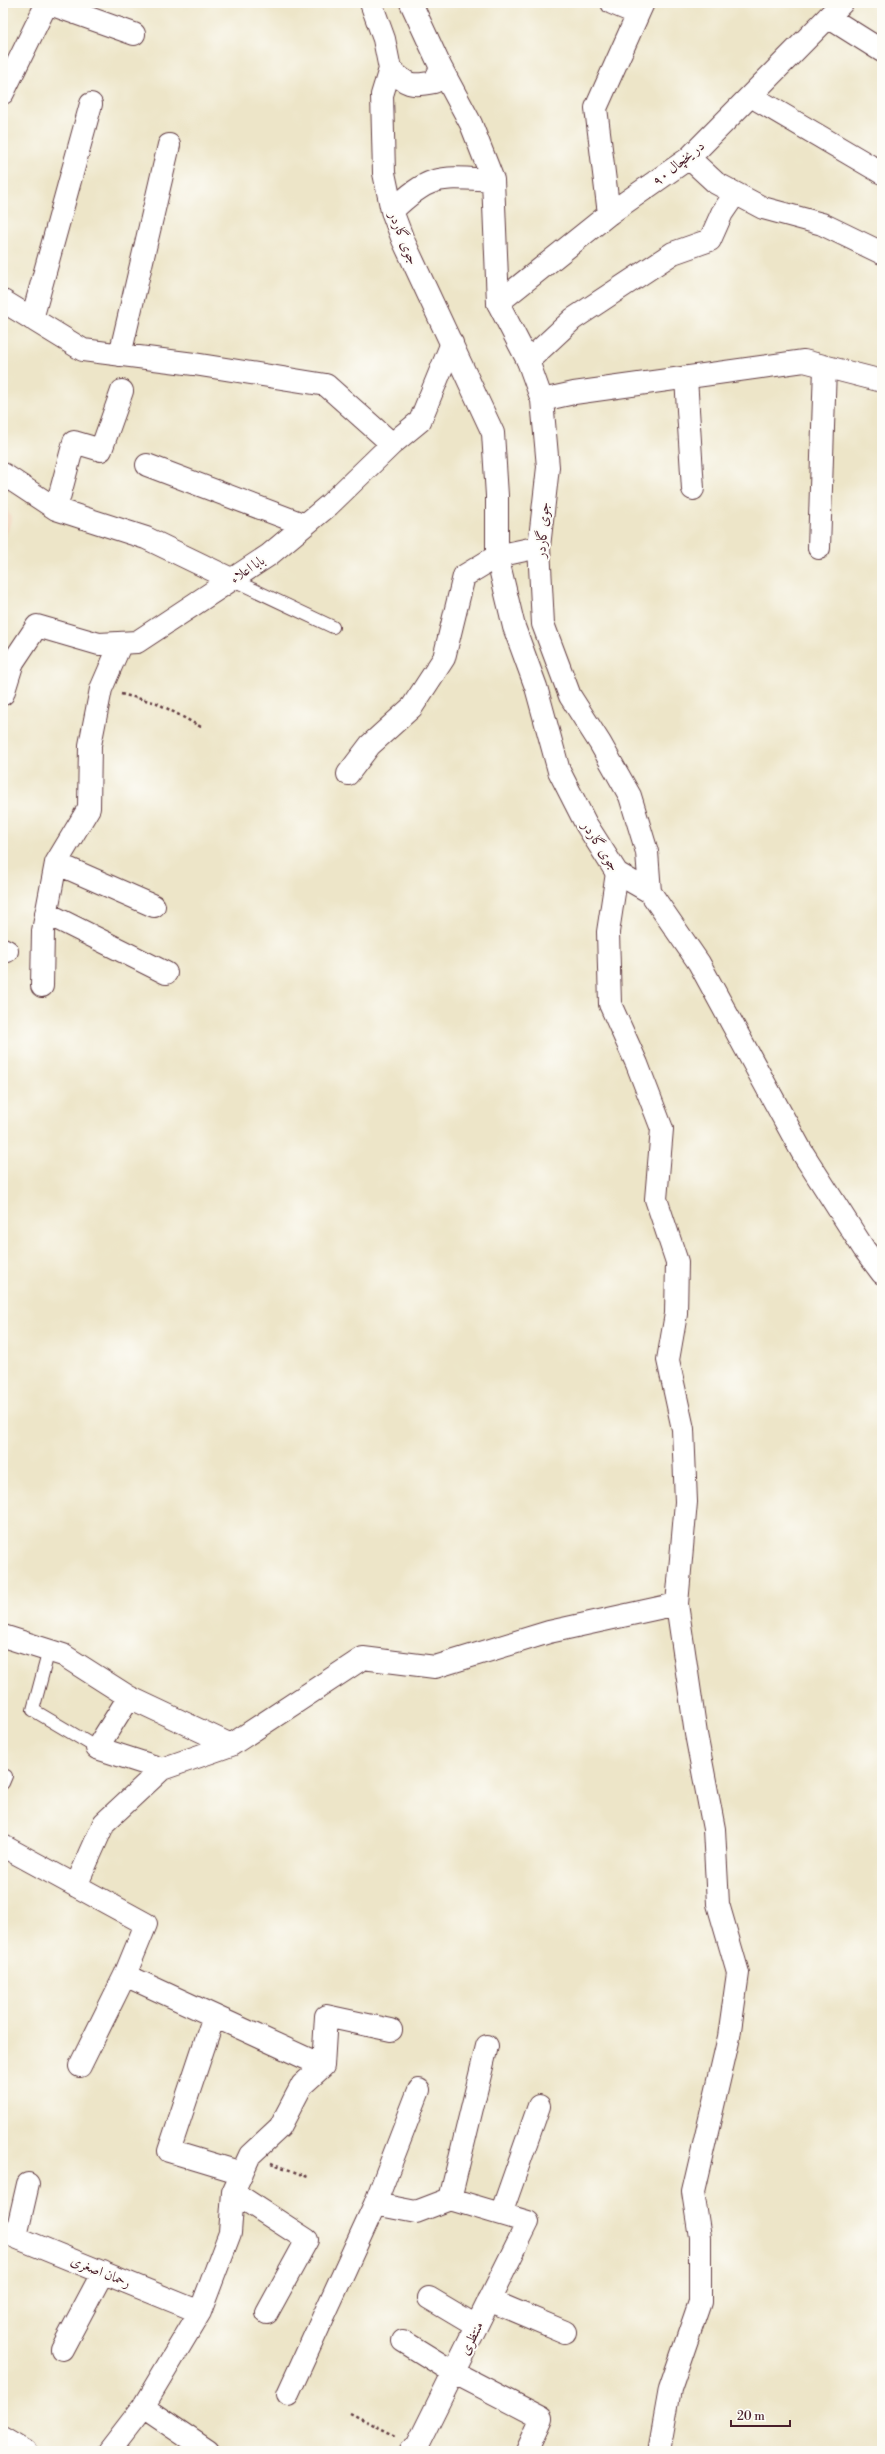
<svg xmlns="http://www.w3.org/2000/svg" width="885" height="2454" font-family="'Libre Bodoni',Amiri,serif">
  <rect width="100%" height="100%" fill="#fdfcf7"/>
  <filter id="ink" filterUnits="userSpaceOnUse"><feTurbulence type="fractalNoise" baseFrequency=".025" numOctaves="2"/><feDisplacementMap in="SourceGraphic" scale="8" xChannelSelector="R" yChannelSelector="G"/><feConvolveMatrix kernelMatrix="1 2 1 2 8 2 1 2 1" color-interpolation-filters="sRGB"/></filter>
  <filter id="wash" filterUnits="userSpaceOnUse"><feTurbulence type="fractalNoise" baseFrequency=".012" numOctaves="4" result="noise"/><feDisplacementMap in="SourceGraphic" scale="16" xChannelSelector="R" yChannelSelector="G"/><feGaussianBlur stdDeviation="0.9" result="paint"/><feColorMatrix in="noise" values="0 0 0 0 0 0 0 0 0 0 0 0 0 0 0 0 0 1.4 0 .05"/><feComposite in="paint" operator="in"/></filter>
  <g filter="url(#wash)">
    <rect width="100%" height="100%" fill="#ede5c8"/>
    <path fill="#f0d5bc" d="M3 503 12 518 3 546Z"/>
  </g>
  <g filter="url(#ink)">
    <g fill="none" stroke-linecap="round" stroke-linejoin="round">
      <defs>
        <path id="service" d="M231 579 333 627
          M49 1650 33 1710 97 1748
          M3 1783 6 1776"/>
        <path id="minor" d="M47 3 134 34
          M612 3 638 14
          M828 17 882 51
          M3 93 47 3
          M751 96 882 173
          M689 158 716 183 763 208 822 224 882 253
          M609 214 596 108 643 3
          M3 301 83 350 194 364 326 385 392 444
          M498 303 609 214 689 158 842 3
          M32 319 91 104
          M120 355 169 145
          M528 361 573 319 673 253 710 240 722 213 735 194
          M686 378 693 489
          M147 465 305 525
          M3 474 56 509 146 538 231 579
          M56 509 74 442 101 450 122 391
          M819 548 825 367
          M3 694 13 662 37 626 99 644 137 642 269 555 329 505 392 444 420 421 452 343
          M348 774 370 745 412 707 444 658 464 576 497 556
          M56 863 154 906
          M617 873 608 932 610 1004 637 1064 662 1129 656 1199 677 1262 676 1314 668 1360 683 1429 686 1502 677 1604 696 1734 714 1829 718 1904 738 1973 729 2037 693 2192 700 2237V2302L670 2389 659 2451
          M46 913 166 973
          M3 949 7 951
          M42 986 43 931 56 863 89 808 90 745 101 689 121 643
          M3 1636 63 1655 129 1697 231 1745
          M129 1697 97 1748 162 1769
          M3 1846 146 1924 125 1975 80 2066
          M76 1886 104 1823 162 1769 231 1745 363 1658 435 1667 549 1632 677 1604
          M125 1975 323 2066 302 2085 280 2127 250 2155 233 2192 230 2233 200 2312 143 2407 208 2451
          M214 2016 169 2151 242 2173
          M323 2066 326 2016 391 2030
          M233 2192 307 2240 267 2313
          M450 2199 487 2046
          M375 2204 419 2090
          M501 2214 539 2106
          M3 2232 200 2312
          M16 2236 28 2184
          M429 2298 476 2326
          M489 2300 565 2332
          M403 2341 453 2372 542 2418 527 2451
          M62 2349 103 2272
          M288 2394 375 2204 416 2212 450 2199 528 2222 417 2446 410 2451
          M3 2438 25 2451
          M109 2451 143 2407"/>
        <path id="tertiary" d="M371 3 384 39 390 69 382 95 384 173 392 211 403 240 493 433 497 496V556L514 627 536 687 559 771 586 824 617 873 650 892 699 963 802 1152 864 1249 882 1273
          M411 3 441 68 471 124 493 180 498 303 528 361 542 400 548 467 539 547 543 624 570 696 600 743 630 796 647 852 650 892
          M390 69C407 85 411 87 434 82L441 68
          M392 211C431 173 441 177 493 180
          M542 400 574 393 804 361 882 381
          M497 556 539 547"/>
      </defs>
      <use href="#service" stroke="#623d43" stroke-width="14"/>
      <use href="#minor" stroke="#623d43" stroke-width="24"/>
      <use href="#tertiary" stroke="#623d43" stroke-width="24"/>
      <path stroke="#623d43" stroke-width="2.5" stroke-dasharray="3 3" stroke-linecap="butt" d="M121 694 157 703 201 727
        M271 2163 308 2177
        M350 2413 396 2436"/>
      <use href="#service" stroke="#fff" stroke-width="12"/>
      <use href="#minor" stroke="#fff" stroke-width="22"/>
      <use href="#tertiary" stroke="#fff" stroke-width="22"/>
    </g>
  </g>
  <g text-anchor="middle" stroke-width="4" stroke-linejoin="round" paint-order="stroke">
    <g font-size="14" fill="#4a1f2b" stroke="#fdfcf7">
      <text transform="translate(678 163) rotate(-39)" y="5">در یخچال ۹۰</text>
      <text transform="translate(404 238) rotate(68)" y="5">جوی گاردر</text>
      <text transform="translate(542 530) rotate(-86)" y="5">جوی گاردر</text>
      <text transform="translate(247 569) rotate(-34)" y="5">بابا اعلاء</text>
      <text transform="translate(601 846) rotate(57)" y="5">جوی گاردر</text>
      <text transform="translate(101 2271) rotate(22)" y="5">رحمان اصغری</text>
      <text transform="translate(471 2338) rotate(-63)" y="5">منتظری</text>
    </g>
  </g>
  <rect width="885" height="2454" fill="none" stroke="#fdfcf7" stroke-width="16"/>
  <path d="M731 2420v6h59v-6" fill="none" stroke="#4a1f2b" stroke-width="2"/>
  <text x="737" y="2420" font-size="12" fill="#4a1f2b" stroke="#fdfcf7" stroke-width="3" paint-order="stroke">20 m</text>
</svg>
